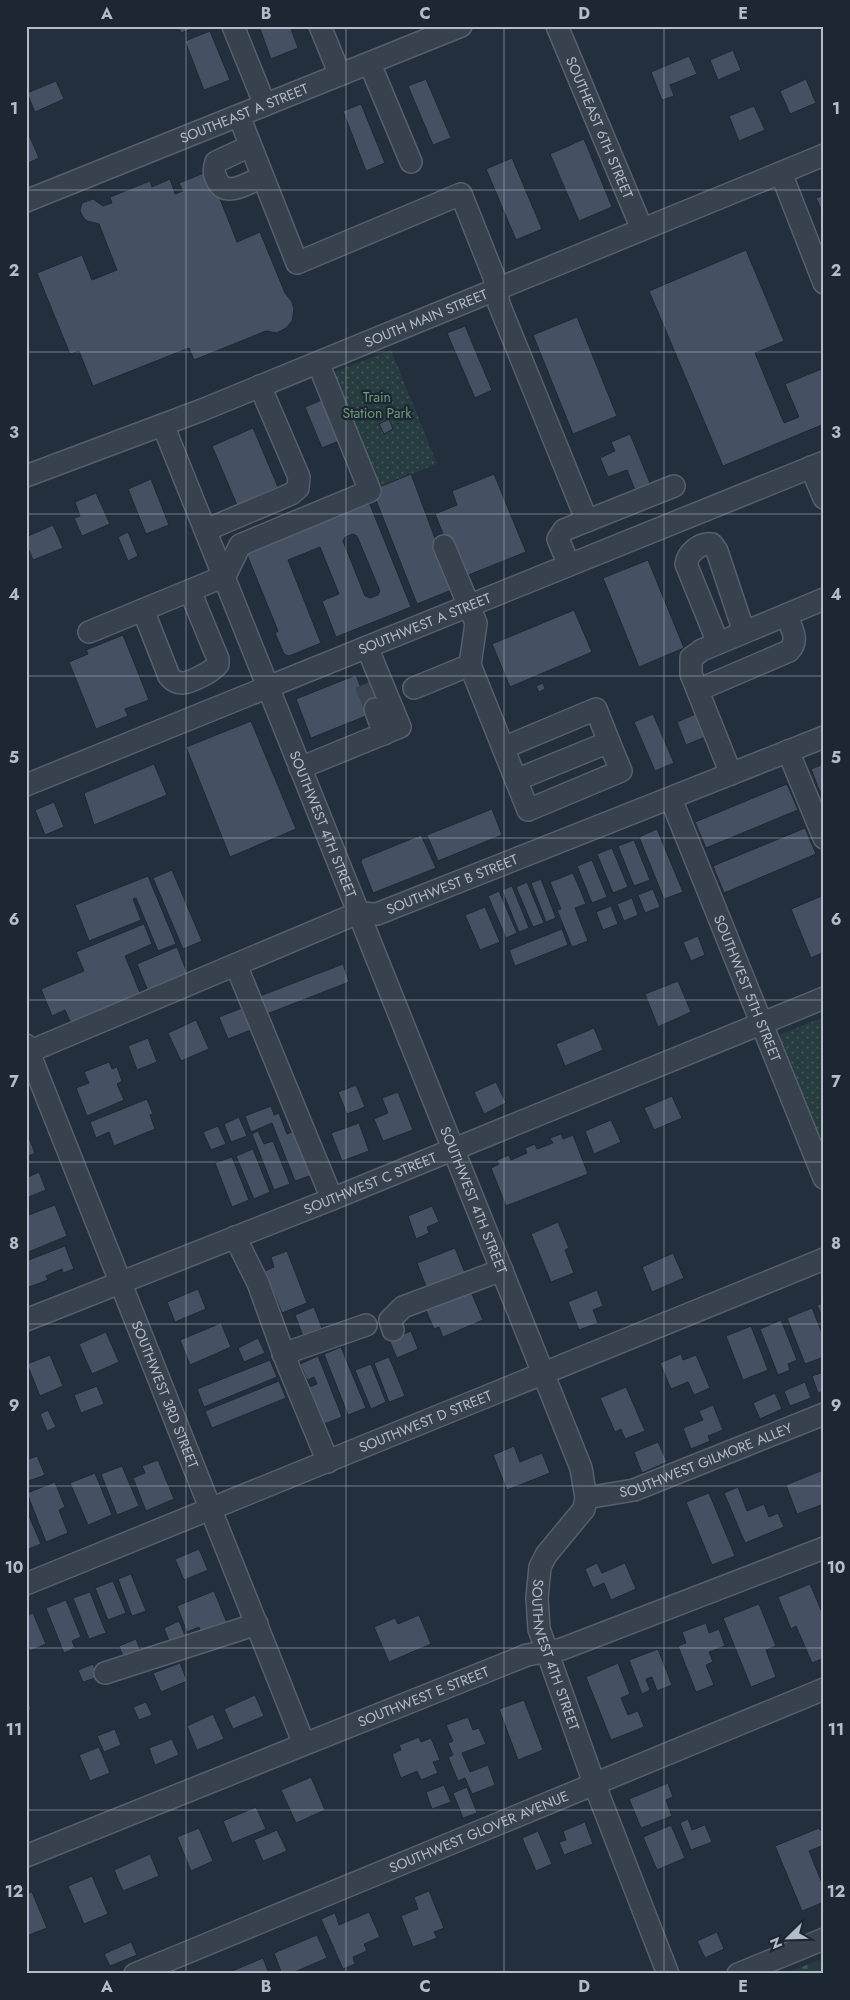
<svg xmlns="http://www.w3.org/2000/svg" width="850" height="2000" font-family="Jost,sans-serif">
  <defs>
    <pattern id="green-dots" width="8" height="8" patternUnits="userSpaceOnUse" patternTransform="scale(1.25)"><rect width="8" height="8" fill="#263c3f"/><path d="M2 2h.1M6 6h.1" fill="none" stroke="#435659" stroke-width="1.8" stroke-linecap="round"/></pattern>
    <pattern id="cemetery-stones" width="16" height="16" patternUnits="userSpaceOnUse" patternTransform="scale(1.25)"><rect width="16" height="16" fill="#263c3f"/><path d="M2 7V4a2 2 0 0 1 4 0v3zM10 15v-3a2 2 0 0 1 4 0v3z" fill="#435659"/></pattern>
  </defs>
  <rect width="100%" height="100%" fill="#242f3e"/>
  <path fill="url(#green-dots)" d="M391 350 437 464 376 488 329 374Z
    M824 1017V1159L774 1037Z"/>
  <path fill="url(#cemetery-stones)" d="M824 1958V1974H784Z"/>
  <path fill="#455162" stroke="#1f2835" fill-rule="evenodd" d="M178 26H199L181 33Z
    M259 26H290L298 48 271 59Z
    M210 31 230 80 204 90 185 41Z
    M733 50 741 70 718 80 710 60Z
    M689 56 697 74 670 85 674 96 662 100 651 72Z
    M426 79 451 138 433 145 408 86Z
    M806 79 816 103 790 114 780 91Z
    M56 81 64 99 35 112 27 93Z
    M361 104 385 163 366 171 343 111Z
    M754 106 765 130 739 141 729 116Z
    M29 135 39 158 26 164V136Z
    M584 139 612 207 579 221 550 154Z
    M512 158 542 229 516 240 486 169Z
    M209 171 237 242 260 232 285 293 292 302 294 309 292 321 286 328 277 333 266 331 194 360 189 348 93 386 79 351 70 354 37 273 82 255 92 280 117 270 99 224 87 221 83 217 80 211 82 203 93 199 103 206 112 203 110 197 150 181 152 187 170 179 175 194 183 191 179 183Z
    M824 195V215L816 198Z
    M746 250 784 341 755 353 784 423 799 417 785 384 824 368V424L723 466 649 291Z
    M577 317 617 416 573 434 533 335Z
    M465 326 492 390 475 398 447 333Z
    M324 399 341 440 322 448 305 407Z
    M389 419 393 429 384 434 379 424Z
    M253 428 278 487 237 505 212 446Z
    M630 434 650 483 635 490 627 470 608 477 600 458 615 451 611 442Z
    M411 474 454 589 417 604 372 490Z
    M494 474 526 552 461 578 435 514 457 505 452 491Z
    M151 479 169 525 146 534 128 489Z
    M96 493 110 524 82 536 74 518 80 516 75 502Z
    M369 502 411 607 336 637 322 601 339 594 320 547 288 560 321 643 289 656 284 654 275 633 278 631 245 550ZM353 534 357 536 380 591 378 595 370 598 365 596 343 541 345 537Z
    M53 525 63 548 33 560 26 543V537Z
    M128 532 138 556 128 561 118 537Z
    M648 560 684 648 639 667 603 578Z
    M574 610 592 652 510 687 492 644Z
    M123 635 149 700 125 709 128 716 96 729 69 662 88 654 86 650Z
    M356 675 371 714 311 738 296 699Z
    M543 683 545 689 539 692 536 686Z
    M700 712 710 735 686 745 677 722Z
    M653 714 674 763 655 771 634 722Z
    M251 721 296 829 230 857 186 747Z
    M154 764 167 795 94 825 84 793Z
    M824 764V790L820 792 811 769Z
    M787 784 798 810 706 848 695 822Z
    M54 802 64 827 45 835 35 810Z
    M492 809 502 835 438 861 427 835Z
    M805 828 816 854 724 893 713 866Z
    M657 829 683 892 664 899 639 837Z
    M421 835 436 868 373 893 361 862 362 859Z
    M634 840 650 880 634 886 618 846Z
    M612 848 628 887 613 893 597 854Z
    M592 860 607 897 592 903 577 866Z
    M172 870 202 941 183 949 153 878Z
    M573 873 586 904 575 908 588 941 572 947 557 910 561 909 550 882Z
    M148 876 176 944 158 951 136 898 133 899 141 920 89 941 75 905Z
    M541 879 556 918 546 922 531 883Z
    M527 882 544 923 533 927 516 887Z
    M512 886 529 928 519 932 502 890Z
    M653 889 660 907 645 913 638 895Z
    M499 891 517 933 506 938 488 896Z
    M824 895V952L811 958 791 909Z
    M632 898 638 915 624 921 617 904Z
    M611 906 618 924 603 930 596 912Z
    M485 907 500 942 480 950 465 915Z
    M144 924 152 944 125 956 143 1000 73 1028 65 1010 52 1016 41 989 84 971 76 952Z
    M562 929 568 945 515 966 509 950Z
    M698 936 705 955 691 961 683 942Z
    M177 947 188 975 148 991 137 964Z
    M343 964 349 982 267 1014 260 996Z
    M678 981 691 1012 658 1027 645 994Z
    M242 1008 251 1030 228 1039 219 1017Z
    M196 1020 209 1049 181 1061 168 1033Z
    M594 1028 603 1050 565 1066 556 1044Z
    M148 1038 157 1062 137 1070 128 1046Z
    M109 1062 112 1069 117 1067 122 1081 117 1084 124 1100 87 1116 76 1088 89 1083 84 1072Z
    M496 1082 506 1103 484 1114 474 1092Z
    M356 1085 365 1107 347 1114 338 1092Z
    M398 1092 413 1130 383 1141 374 1119 388 1113 382 1098Z
    M672 1096 682 1118 654 1130 644 1108Z
    M147 1099 153 1114 150 1115 155 1129 114 1146 109 1132 96 1138 90 1122Z
    M271 1106 274 1115 279 1113 287 1134 294 1131 312 1175 295 1181 272 1123 251 1132 245 1116Z
    M239 1117 247 1136 231 1142 224 1124Z
    M611 1120 621 1142 594 1154 585 1131Z
    M359 1123 369 1151 342 1161 331 1133Z
    M218 1126 226 1144 211 1150 203 1132Z
    M26 1130 35 1153 26 1157Z
    M258 1131 264 1144 273 1141 290 1184 274 1190 252 1134Z
    M561 1134 563 1139 573 1135 588 1174 506 1206 491 1168 499 1164 497 1160 509 1155 511 1160 527 1153 525 1148 535 1144 537 1149 553 1143 550 1138Z
    M253 1149 270 1192 254 1199 236 1156Z
    M232 1157 249 1200 232 1207 215 1163Z
    M39 1172 46 1190 26 1198V1178Z
    M55 1205 67 1236 26 1253V1216Z
    M432 1206 439 1222 427 1227 429 1233 416 1239 408 1216Z
    M558 1222 569 1248 565 1250 574 1273 551 1282 531 1234Z
    M65 1246 74 1269 63 1273 62 1269 46 1276 48 1280 29 1287 26 1280V1261Z
    M455 1248 465 1273 427 1289 417 1263Z
    M287 1251 307 1303 282 1313 265 1271 274 1267 271 1257Z
    M673 1253 684 1278 652 1292 642 1267Z
    M469 1287 483 1320 443 1337 439 1327 434 1329 424 1306Z
    M198 1289 206 1309 175 1322 167 1302Z
    M597 1290 603 1306 593 1310 598 1323 579 1330 568 1302Z
    M824 1303V1321L817 1305Z
    M314 1307 322 1328 303 1336 295 1315Z
    M812 1308 824 1338V1357L805 1364 787 1318Z
    M781 1320 797 1360 788 1364 790 1370 778 1375 760 1329Z
    M221 1323 231 1347 190 1365 180 1340Z
    M751 1326 768 1370 743 1380 726 1336Z
    M411 1331 418 1349 397 1358 389 1340Z
    M106 1332 119 1362 92 1374 79 1344Z
    M258 1338 265 1353 244 1362 238 1348Z
    M341 1347 366 1408 348 1415 324 1354Z
    M681 1354 683 1360 696 1355 710 1388 694 1395 688 1382 671 1389 660 1363Z
    M50 1355 63 1386 40 1396 27 1364Z
    M318 1356 342 1417 324 1424 309 1387 317 1384 314 1377 307 1380 300 1364Z
    M389 1357 405 1396 389 1402 374 1363Z
    M270 1360 277 1377 204 1407 197 1389Z
    M371 1364 386 1402 371 1409 355 1370Z
    M824 1372V1391L818 1393 812 1376Z
    M279 1381 286 1398 212 1428 205 1411Z
    M805 1382 811 1398 790 1406 784 1391Z
    M97 1386 104 1404 81 1413 74 1395Z
    M626 1387 645 1431 625 1439 621 1429 615 1432 600 1398Z
    M775 1393 782 1409 760 1419 753 1403Z
    M713 1405 723 1430 708 1436 710 1441 691 1449 683 1428 703 1420 699 1411Z
    M48 1410 56 1427 47 1431 40 1414Z
    M658 1442 667 1462 642 1473 634 1452Z
    M514 1446 520 1462 542 1453 550 1473 507 1490 493 1455Z
    M37 1456 45 1475 26 1482V1460Z
    M158 1460 174 1499 146 1511 133 1478 145 1473 142 1466Z
    M122 1466 139 1506 117 1515 101 1474Z
    M823 1470 824 1504 797 1514 786 1485Z
    M95 1473 112 1515 88 1525 70 1483Z
    M55 1482 65 1507 59 1510 68 1533 46 1542 27 1493Z
    M738 1487 747 1511 764 1504 769 1517 778 1513 784 1527 745 1543 724 1493Z
    M709 1493 735 1556 712 1565 686 1502Z
    M26 1509 41 1544 26 1550Z
    M199 1549 208 1570 184 1580 175 1559Z
    M597 1563 602 1573 625 1563 636 1589 611 1600 604 1583 593 1588 585 1569Z
    M131 1574 146 1611 132 1616 118 1579Z
    M113 1581 126 1613 108 1620 95 1588Z
    M810 1584 824 1617V1658L812 1663 796 1626 791 1629 778 1597Z
    M214 1591 227 1623 201 1634 199 1627 187 1632 177 1606Z
    M90 1592 106 1633 89 1639 73 1598Z
    M66 1600 81 1637 72 1641 75 1648 64 1653 46 1608Z
    M759 1604 776 1646 766 1650 776 1677 751 1687 723 1618Z
    M33 1613 46 1644 30 1651 26 1641V1616Z
    M419 1615 431 1644 389 1662 374 1627 395 1618 398 1624Z
    M179 1621 186 1638 170 1644 164 1628Z
    M706 1623 709 1633 719 1629 725 1646 709 1652 713 1662 706 1665 714 1685 696 1692 678 1646 686 1643 682 1632Z
    M136 1639 142 1655 125 1661 119 1646Z
    M658 1649 672 1685 657 1691 652 1677 646 1679 650 1690 642 1694 629 1660Z
    M180 1663 187 1681 161 1692 153 1673Z
    M618 1663 630 1694 621 1698 628 1715 638 1711 644 1727 611 1740 586 1677Z
    M93 1664 98 1677 83 1682 78 1670Z
    M255 1695 264 1716 233 1729 224 1709Z
    M26 1696 31 1709 26 1712Z
    M524 1700 543 1750 518 1760 499 1709Z
    M146 1702 152 1715 139 1720 133 1707Z
    M213 1714 224 1739 197 1750 187 1726Z
    M468 1717 473 1730 479 1728 486 1744 462 1753 470 1772 488 1765 495 1785 472 1794 465 1778 458 1781 448 1757 453 1755 448 1743 453 1741 446 1725Z
    M115 1729 121 1745 104 1752 97 1736Z
    M419 1737 421 1742 431 1738 440 1760 433 1762 438 1773 421 1780 417 1771 401 1778 392 1754 401 1750 399 1745Z
    M172 1739 179 1755 155 1765 149 1748Z
    M99 1747 110 1773 90 1781 79 1755Z
    M311 1777 325 1810 296 1823 281 1790Z
    M668 1783 673 1797 666 1800 672 1816 641 1828 629 1799Z
    M444 1785 451 1802 432 1809 426 1792Z
    M467 1787 477 1813 463 1818 453 1793Z
    M256 1807 266 1829 232 1843 223 1821Z
    M688 1819 692 1830 705 1825 712 1842 691 1850 680 1823Z
    M585 1822 593 1844 564 1855 559 1842 566 1840 563 1831Z
    M671 1825 685 1858 657 1870 643 1837Z
    M199 1828 213 1861 191 1871 177 1837Z
    M819 1828 821 1831 824 1829V1845L809 1851 824 1888V1902L802 1911 775 1846Z
    M277 1830 287 1851 263 1861 254 1840Z
    M538 1831 552 1864 536 1871 522 1838Z
    M150 1854 159 1876 123 1891 114 1870Z
    M92 1876 108 1914 84 1924 68 1886Z
    M429 1891 444 1928 434 1932 437 1938 413 1947 401 1916 418 1909 414 1897Z
    M32 1892 47 1928 29 1935 26 1929V1894Z
    M369 1912 380 1937 364 1944 367 1951 353 1957 355 1964 343 1969 321 1919 335 1913 339 1925Z
    M717 1932 724 1949 705 1958 697 1941Z
    M317 1935 327 1958 290 1974H282L274 1953Z
    M131 1942 137 1955 110 1966 104 1954Z
    M263 1958 269 1974H225Z"/>
  <g fill="none" stroke-linecap="round" stroke-linejoin="round">
    <path stroke="#3a4453" stroke-width="21" stroke-dasharray="21 11" stroke-linecap="butt" d="M365 684 375 709"/>
    <defs>
      <g id="minor">
        <path d="M233 26 265 105"/>
        <path d="M320 26 340 75"/>
        <path id="s1" d="M557 26 642 229"/>
        <path d="M370 64 411 162"/>
        <path d="M239 116 297 263 461 194 494 277 499 304 587 521"/>
        <path d="M250 146 216 162C213 170 214 175 218 182 227 198 250 182 262 177"/>
        <path d="M781 173 824 283"/>
        <path id="s2" d="M26 201 461 26"/>
        <path id="s3" d="M163 425 581 1468 586 1498 584 1509 546 1555 540 1567 537 1598 539 1629 594 1783 668 1974"/>
        <path d="M811 467 824 498"/>
        <path id="s4" d="M26 476 202 410 824 155"/>
        <path d="M206 530 291 494 298 488 299 477 260 386"/>
        <path d="M444 546 476 623 470 665 516 780 609 742 596 709 503 748"/>
        <path d="M569 565 558 539 564 530 674 486"/>
        <path d="M143 610 169 676C172 680 177 683 182 683 190 683 214 671 218 664V659L190 591"/>
        <path d="M89 632 225 576 240 545 370 491 323 375"/>
        <path d="M718 643 686 564C688 553 700 542 712 544L717 551 744 632"/>
        <path d="M414 688 470 665"/>
        <path d="M698 690 789 651C800 640 791 627 786 615"/>
        <path d="M375 709 384 734"/>
        <path d="M788 751 824 838"/>
        <path d="M300 768 400 727 367 647"/>
        <path d="M731 774 691 674V658L702 650 824 599"/>
        <path d="M516 780 528 810 621 771 609 742"/>
        <path id="s5" d="M26 785 824 462"/>
        <path id="s6" d="M671 799 824 1178"/>
        <path d="M236 965 332 1199"/>
        <path id="s7" d="M26 1045 304 1744"/>
        <path id="s8" d="M26 1053 358 913 377 914 824 737"/>
        <path d="M235 1237 258 1283 287 1363 328 1462"/>
        <path id="s9" d="M26 1320 332 1199 824 998"/>
        <path d="M393 1330 390 1320 403 1307 502 1270"/>
        <path d="M283 1354 366 1325"/>
        <path id="s10" d="M586 1498 634 1490 824 1414"/>
        <path id="s11" d="M26 1584 824 1259"/>
        <path d="M105 1673 257 1624"/>
        <path id="s12" d="M26 1856 527 1655 562 1649 824 1548"/>
        <path id="s13" d="M135 1974 824 1689"/>
        <path d="M738 1974 824 1939"/>
      </g>
    </defs>
    <use href="#minor" stroke="#565f6c" stroke-width="24"/>
    <use href="#minor" stroke="#38414e" stroke-width="21"/>
  </g>
  <path fill="none" stroke="#b4bcc9" stroke-width="1" stroke-opacity="0.55" d="M186 26V1974M346 26V1974M504 26V1974M664 26V1974M26 190H824M26 352H824M26 514H824M26 676H824M26 838H824M26 1000H824M26 1162H824M26 1324H824M26 1486H824M26 1648H824M26 1810H824"/>
  <g text-anchor="middle" stroke-width="4.5" stroke-linejoin="round" paint-order="stroke">
    <g font-size="14" fill="#b4bcc9" stroke="#1d2633">
      <text dy="5" stroke="none"><textPath href="#s2" startOffset="235">SOUTHEAST A STREET</textPath></text>
      <text dy="5" stroke="none"><textPath href="#s1" startOffset="110">SOUTHEAST 6TH STREET</textPath></text>
      <text dy="5" stroke="none"><textPath href="#s4" startOffset="430">SOUTH MAIN STREET</textPath></text>
      <text dy="5" stroke="none"><textPath href="#s5" startOffset="430">SOUTHWEST A STREET</textPath></text>
      <text dy="5" stroke="none"><textPath href="#s3" startOffset="430">SOUTHWEST 4TH STREET</textPath></text>
      <text dy="5" stroke="none"><textPath href="#s8" startOffset="460">SOUTHWEST B STREET</textPath></text>
      <text dy="5" stroke="none"><textPath href="#s6" startOffset="204">SOUTHWEST 5TH STREET</textPath></text>
      <text dy="5" stroke="none"><textPath href="#s9" startOffset="370">SOUTHWEST C STREET</textPath></text>
      <text dy="5" stroke="none"><textPath href="#s3" startOffset="835">SOUTHWEST 4TH STREET</textPath></text>
      <text dy="5" stroke="none"><textPath href="#s7" startOffset="376">SOUTHWEST 3RD STREET</textPath></text>
      <text dy="5" stroke="none"><textPath href="#s11" startOffset="431">SOUTHWEST D STREET</textPath></text>
      <text dy="5" stroke="none"><textPath href="#s10" startOffset="126">SOUTHWEST GILMORE ALLEY</textPath></text>
      <text dy="5" stroke="none"><textPath href="#s3" startOffset="1329">SOUTHWEST 4TH STREET</textPath></text>
      <text dy="5" stroke="none"><textPath href="#s12" startOffset="428">SOUTHWEST E STREET</textPath></text>
      <text dy="5" stroke="none"><textPath href="#s13" startOffset="372">SOUTHWEST GLOVER AVENUE</textPath></text>
    </g>
    <g font-size="14" fill="#6b9a76" stroke="#1d2633">
      <text x="377" y="402">Train<tspan x="377" dy="16">Station Park</tspan></text>
    </g>
  </g>
  <rect width="850" height="2000" fill="none" stroke="#1d2633" stroke-width="55"/>
  <g transform="translate(788 1938) rotate(247)" stroke="#1d2633" stroke-width="4" paint-order="stroke">
  <path d="M0-4L9 19L0 12L-9 19Z" fill="#b4bcc9"/>
  <text y="-8" font-size="14" font-weight="bold" text-anchor="middle" fill="#b4bcc9">N</text>
  </g>
  <rect x="28" y="28" width="794" height="1944" fill="none" stroke="#b4bcc9" stroke-width="2"/>
  <g font-size="16" text-anchor="middle" font-weight="bold" fill="#b4bcc9">
    <text x="107" y="19">A</text>
    <text x="266" y="19">B</text>
    <text x="425" y="19">C</text>
    <text x="584" y="19">D</text>
    <text x="743" y="19">E</text>
    <text x="14" y="114">1</text>
    <text x="836" y="114">1</text>
    <text x="14" y="276">2</text>
    <text x="836" y="276">2</text>
    <text x="14" y="438">3</text>
    <text x="836" y="438">3</text>
    <text x="14" y="600">4</text>
    <text x="836" y="600">4</text>
    <text x="14" y="763">5</text>
    <text x="836" y="763">5</text>
    <text x="14" y="925">6</text>
    <text x="836" y="925">6</text>
    <text x="14" y="1087">7</text>
    <text x="836" y="1087">7</text>
    <text x="14" y="1249">8</text>
    <text x="836" y="1249">8</text>
    <text x="14" y="1411">9</text>
    <text x="836" y="1411">9</text>
    <text x="14" y="1573">10</text>
    <text x="836" y="1573">10</text>
    <text x="14" y="1735">11</text>
    <text x="836" y="1735">11</text>
    <text x="14" y="1897">12</text>
    <text x="836" y="1897">12</text>
    <text x="107" y="1992">A</text>
    <text x="266" y="1992">B</text>
    <text x="425" y="1992">C</text>
    <text x="584" y="1992">D</text>
    <text x="743" y="1992">E</text>
  </g>
</svg>
